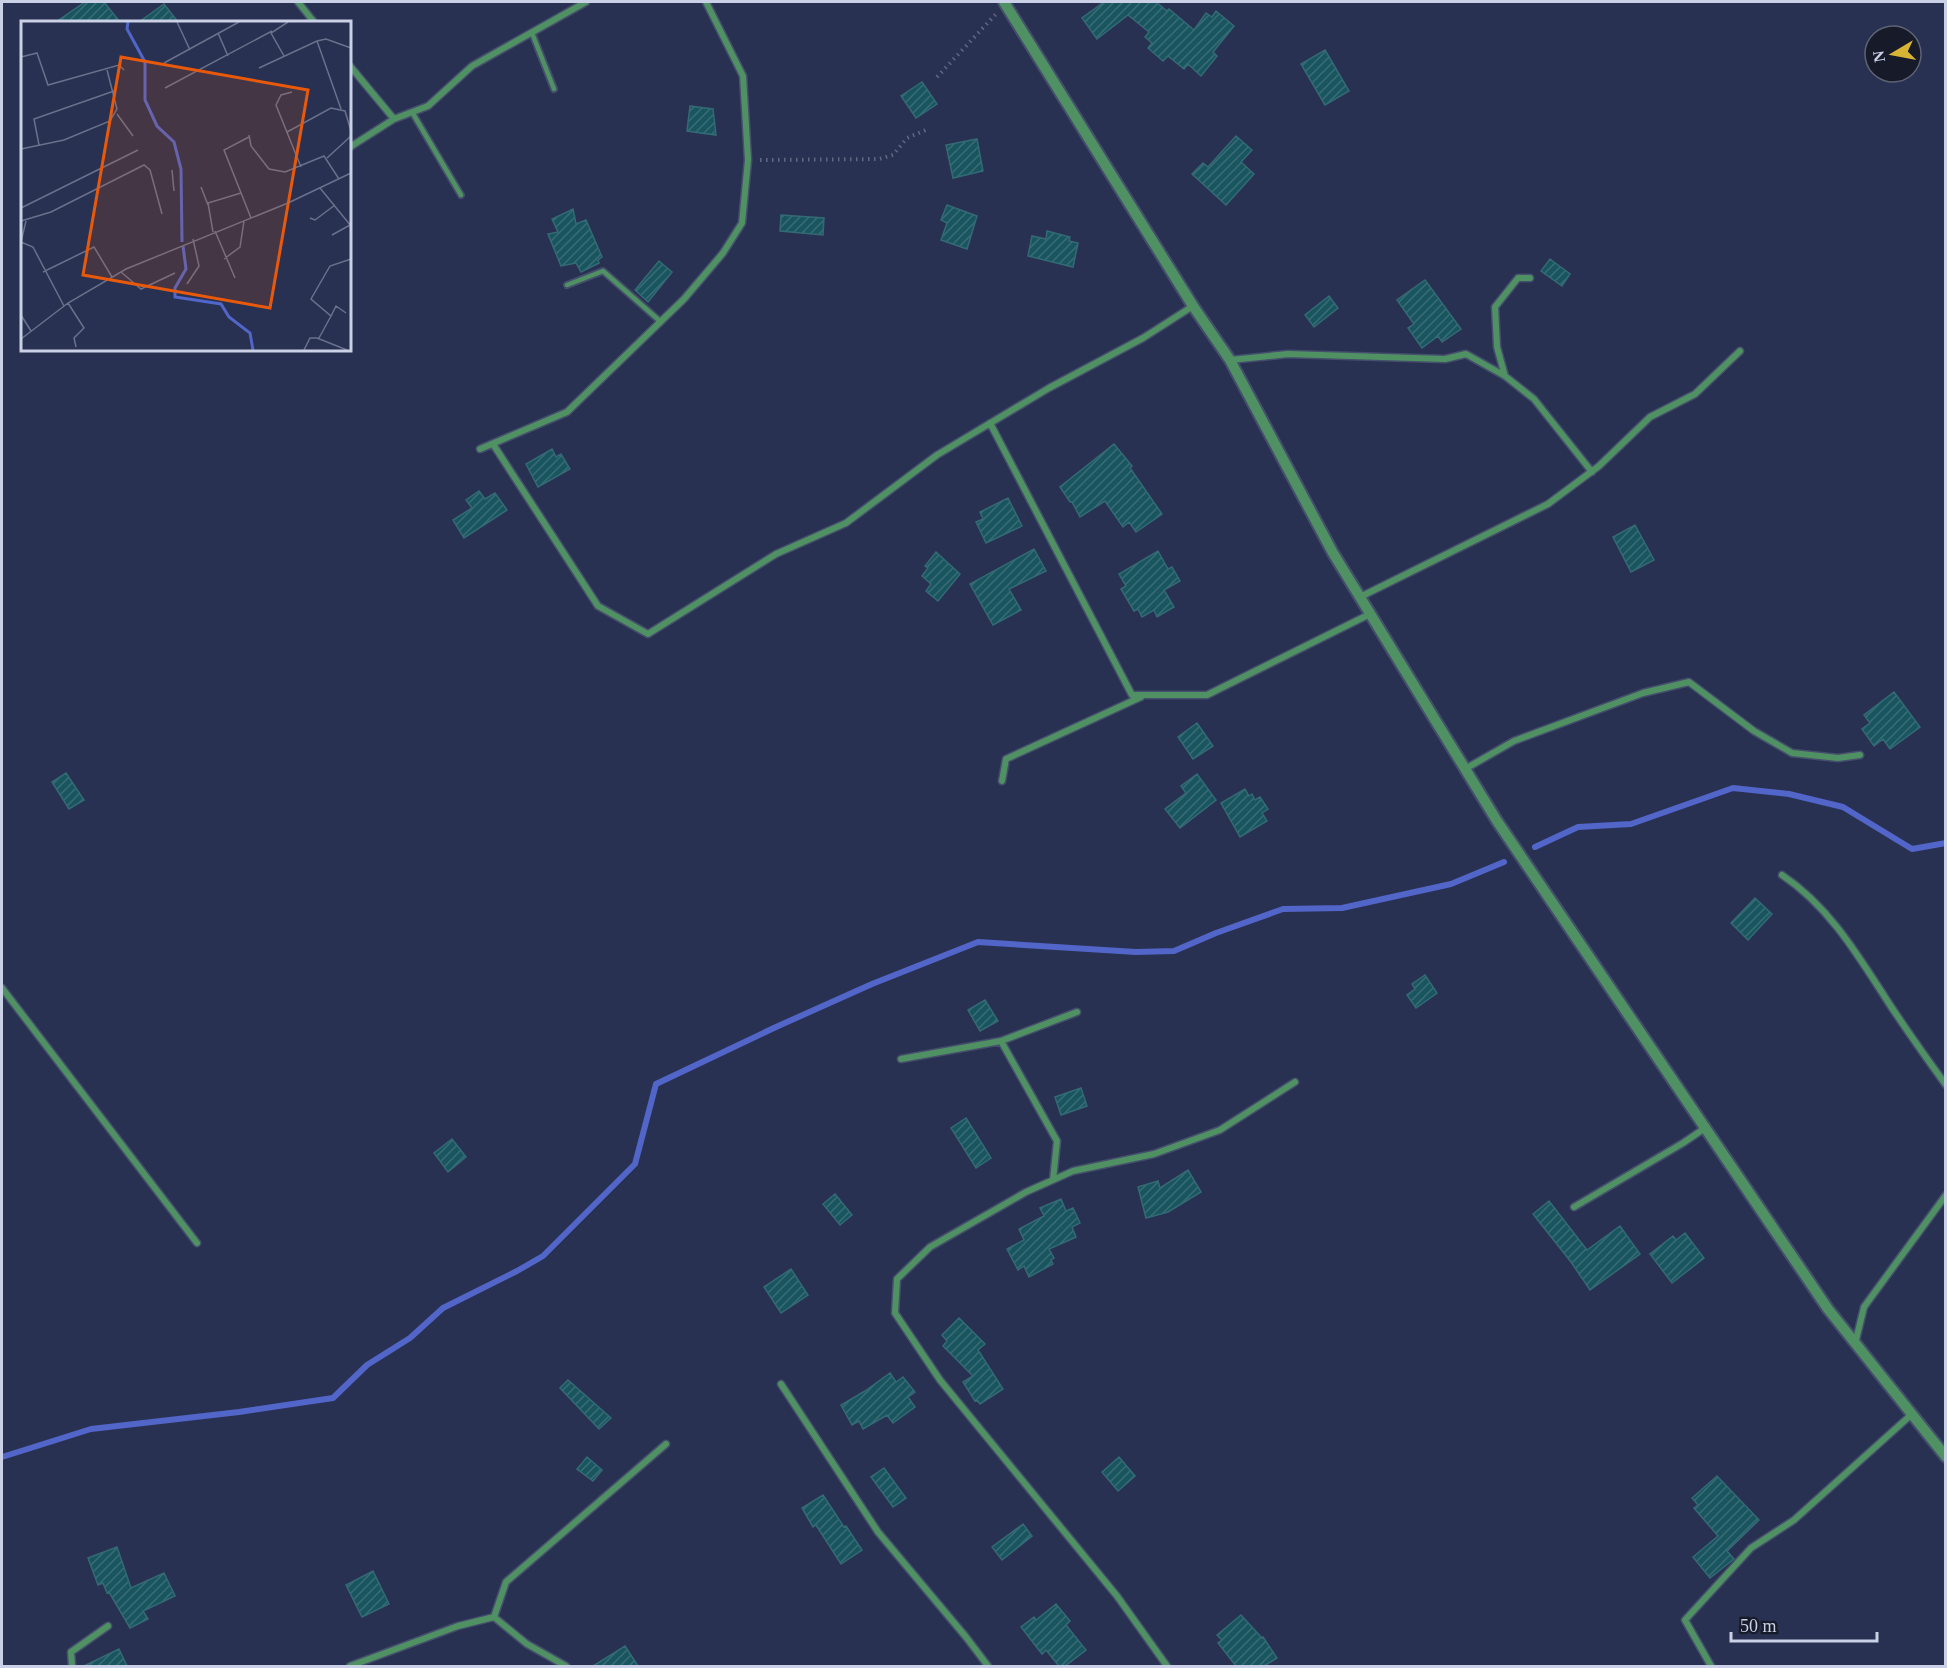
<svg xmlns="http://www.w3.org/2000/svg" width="1947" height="1668" font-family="Georgia,serif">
  <defs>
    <pattern id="building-hatch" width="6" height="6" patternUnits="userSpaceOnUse" patternTransform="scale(1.5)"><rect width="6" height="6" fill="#19555f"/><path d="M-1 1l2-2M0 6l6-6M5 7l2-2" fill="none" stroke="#396c76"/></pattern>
  </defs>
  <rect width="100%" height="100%" fill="#283151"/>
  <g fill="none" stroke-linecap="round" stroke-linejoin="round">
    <path stroke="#5265c9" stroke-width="6" d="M1535 847 1578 827 1631 824 1733 788 1789 794 1843 807 1912 849 1946 843
      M2 1457 91 1429 239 1412 333 1398 367 1365 410 1338 443 1308 517 1271 543 1256 635 1164 656 1084 776 1027 872 984 978 942 1136 952 1174 951 1216 933 1283 909 1342 908 1451 884 1504 862"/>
  </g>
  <path fill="url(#building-hatch)" stroke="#346a75" stroke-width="1.5" d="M85 2H104L120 22H56Z
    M1104 2H1156L1167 11 1169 9 1194 30 1206 13 1212 17 1216 11 1234 26 1213 52 1217 56 1201 76 1188 64 1184 69 1168 56 1163 61 1148 48 1152 43 1145 37 1149 32 1128 15 1097 39 1082 18Z
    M164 4 178 22H139Z
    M1325 50 1349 91 1325 105 1301 64Z
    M922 82 937 104 916 118 901 96Z
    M690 106 713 109 716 135 687 131Z
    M1236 136 1252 150 1241 162 1254 174 1226 205 1192 174 1203 163 1208 167Z
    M977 139 983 171 953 178 946 145Z
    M947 205 977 216 967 249 941 240 947 223 941 220Z
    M573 209 576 224 586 220 602 257 598 260 599 263 581 272 576 263 561 266 548 234 558 232 552 219Z
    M781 215 824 218 823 235 780 231Z
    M1047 231 1070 237 1069 241 1078 243 1073 267 1028 256 1032 236 1046 239Z
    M1550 259 1570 274 1562 286 1541 271Z
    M659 261 672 272 648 302 635 290Z
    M1425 280 1461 329 1442 342 1438 336 1422 348 1408 328 1414 324 1397 300Z
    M1329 296 1338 308 1314 327 1305 315Z
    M1114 444 1132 466 1130 468 1162 514 1136 532 1129 522 1123 527 1105 501 1080 517 1072 502H1070L1060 487Z
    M552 449 556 457 561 454 570 469 538 487 526 464Z
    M479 491 485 499 495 493 507 510 464 538 453 520 472 508 466 500Z
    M1008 498 1022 526 986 543 976 522 983 519 980 512Z
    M1635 525 1654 560 1631 572 1613 537Z
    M1034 549 1046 571 1009 589 1021 610 993 625 970 584Z
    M1158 551 1168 569 1172 567 1180 581 1164 590 1174 607 1157 617 1154 610 1142 617 1138 609 1134 611 1121 589 1126 586 1119 574Z
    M936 552 960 574 938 601 926 591 931 584 922 576 928 568 925 566Z
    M1894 692 1920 727 1890 749 1883 739 1874 746 1862 729 1870 723 1864 715Z
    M1197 723 1213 746 1193 759 1178 737Z
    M66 773 84 800 69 809 52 782Z
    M1197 774 1216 800 1180 828 1165 809 1186 793 1181 786Z
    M1245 789 1249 796 1252 794 1255 800 1260 797 1268 809 1262 813 1267 821 1240 837 1221 803Z
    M1755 898 1772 914 1748 940 1731 923Z
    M1425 975 1437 993 1416 1008 1407 995 1415 989 1412 984Z
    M985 1000 998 1021 980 1031 968 1010Z
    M1081 1088 1087 1106 1061 1115 1055 1097Z
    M966 1118 991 1158 976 1168 951 1128Z
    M452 1139 466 1157 448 1172 434 1153Z
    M1188 1170 1201 1192 1168 1212 1146 1218 1138 1187 1158 1181 1160 1188Z
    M835 1194 852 1215 840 1225 823 1204Z
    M1061 1199 1066 1211 1073 1208 1080 1223 1072 1227 1076 1237 1049 1249 1054 1258 1051 1260 1053 1264 1029 1277 1024 1266 1018 1270 1007 1249 1024 1240 1019 1229 1044 1216 1040 1208Z
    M1549 1201 1587 1250 1620 1226 1640 1254 1590 1290 1571 1262 1533 1214Z
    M1685 1233 1704 1258 1672 1283 1650 1254 1673 1236 1676 1240Z
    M791 1269 808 1295 781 1313 764 1287Z
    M959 1318 985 1344 978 1350 1003 1389 980 1404 977 1400 975 1401 963 1382 973 1376 943 1346 947 1341 942 1335Z
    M890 1373 896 1382 903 1377 915 1392 908 1397 915 1407 893 1423 887 1415 863 1429 859 1421 852 1425 841 1405 865 1391Z
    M568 1380 611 1418 599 1429 560 1388Z
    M587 1457 602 1470 593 1481 577 1469Z
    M1119 1457 1135 1476 1118 1491 1102 1472Z
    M884 1468 906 1498 893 1507 871 1477Z
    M1717 1476 1759 1520 1727 1551 1734 1559 1710 1578 1693 1557 1718 1536 1694 1508 1698 1505 1692 1498Z
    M823 1495 844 1527 846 1526 862 1550 841 1564 816 1525 813 1527 802 1508Z
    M1023 1524 1032 1536 1002 1560 992 1547Z
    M117 1547 131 1588 164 1573 175 1596 143 1611 148 1619 130 1628 109 1592 107 1593 103 1583 98 1585 88 1558Z
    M373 1571 389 1604 362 1617 346 1585Z
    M1056 1604 1070 1621 1066 1625 1086 1650 1065 1666H1059L1046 1650 1042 1654 1021 1627 1034 1617 1036 1620Z
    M1241 1615 1262 1638 1263 1637 1277 1658 1264 1666H1236L1218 1643 1222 1640 1217 1635Z
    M625 1646 638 1666H593Z
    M119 1649 127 1666H84Z"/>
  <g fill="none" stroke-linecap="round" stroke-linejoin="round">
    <defs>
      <path id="service" d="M532 33 554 89
        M412 112 461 195
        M567 285 603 271 661 322"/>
      <path id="minor" d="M298 2 314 22
        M350 66 394 119
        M350 147 394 119 428 106 472 66 586 2
        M1230 360 1288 354 1445 359 1466 354 1505 376 1534 399 1592 472
        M1505 376 1497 347 1495 307 1518 278H1530
        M990 423 1132 695H1207L1370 614
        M493 444 598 606 648 634 776 554 846 523 937 455 1049 388 1143 338 1193 306
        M480 449 567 412 684 299 723 253 742 223 748 160 743 76 706 2
        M1360 597 1548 504 1599 466 1650 417 1695 394 1740 351
        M1465 769 1514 741 1643 693 1689 682 1754 731 1792 753 1838 758 1860 755
        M1002 781 1006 759 1141 697
        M1782 875C1830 907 1859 957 1890 1005 1908 1032 1927 1059 1946 1085
        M2 988 197 1243
        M1001 1041 1057 1141 1053 1180
        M901 1059 1001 1041 1077 1012
        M1574 1207 1683 1143 1705 1128
        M1855 1344 1864 1307 1946 1195
        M781 1384 878 1532 966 1637 988 1666
        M494 1617 506 1582 666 1444
        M72 1666 71 1652 108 1626
        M350 1666 458 1626 494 1617 527 1644 566 1666
        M1167 1666 1117 1596 940 1380 895 1313 897 1279 930 1247 1026 1192 1073 1171 1154 1154 1220 1130 1295 1082
        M1711 1666 1685 1620 1751 1548 1794 1520 1912 1414"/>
      <path id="tertiary" d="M1004 2 1193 306 1230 360 1333 553 1497 821 1828 1309 1946 1457"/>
    </defs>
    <use href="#service" stroke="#454e6c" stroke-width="8"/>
    <use href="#minor" stroke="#454e6c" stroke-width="9"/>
    <use href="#tertiary" stroke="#454e6c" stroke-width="14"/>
    <path stroke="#606884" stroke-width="4" stroke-dasharray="1.5 4.5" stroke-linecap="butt" d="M937 77 996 14
      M760 160 879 159 893 155 907 138 926 130"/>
    <use href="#service" stroke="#509163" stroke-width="4.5"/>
    <use href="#minor" stroke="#509163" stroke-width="6"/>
    <use href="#tertiary" stroke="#509163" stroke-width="10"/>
  </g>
  <g transform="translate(21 21)">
    <rect width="330" height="330" fill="#283151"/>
    <path fill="none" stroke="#5265c9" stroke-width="3" d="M107 1 106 8 124 41V79L136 105 153 121 160 148 161 221M162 225 165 248 154 267V276L200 283 208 296 229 312 232 329"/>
    <path fill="none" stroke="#69718c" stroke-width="1.5" d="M156 1 169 29M197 12 207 35M296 20 320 88M263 35 250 12 267 1M0 36 16 32 27 64 98 44 103 49M143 42 218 1M238 47 296 20 305 18 330 27M144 67 251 10M271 71 260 74 255 84 280 146M96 93 112 115M266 111 310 87 324 90 330 110M228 114 230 125 248 148 264 151 303 135 318 158M228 116 203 129 230 197M18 124 13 98 93 70M0 128 43 119 89 100 96 88 86 49M306 137 330 115M151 149 153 170M180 166 187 184M299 167 330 205M0 187 117 129M289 197 294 199 314 184M0 200 30 191 123 144 129 149 141 193M194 210 214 257M192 211 187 182 220 172M311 214 329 204M0 221 12 226 43 285M0 221 5 200M203 238 219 226 223 200M22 251 73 226 91 256M100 251 120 268 154 252M166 263 178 245 172 218M47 282 63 307 53 317 55 326M325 292 315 285 310 295 290 278 309 245 330 238M0 294 10 310M298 317 310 295M0 318 47 282 105 248 267 182 330 152M283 329 289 317H296L326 329"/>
    <path fill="#e8590c" fill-opacity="0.15" stroke="#e8590c" stroke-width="3" d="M100 36 287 69 249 287 62 254Z"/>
    <rect width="330" height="330" fill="none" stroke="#cad0e5" stroke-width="3"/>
  </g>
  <rect width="1947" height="1668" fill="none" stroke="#cad0e5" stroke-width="6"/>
  <g transform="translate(1893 54) rotate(260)"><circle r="28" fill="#161a29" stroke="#5e6374" stroke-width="1.5"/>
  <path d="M0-4.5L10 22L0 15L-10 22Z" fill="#d8b434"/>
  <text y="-9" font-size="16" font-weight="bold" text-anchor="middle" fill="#cad0e5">N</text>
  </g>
  <path d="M1731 1632v9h146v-9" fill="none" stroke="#cad0e5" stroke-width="3"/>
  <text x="1740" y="1632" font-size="18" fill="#cad0e5" stroke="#161a29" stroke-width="4.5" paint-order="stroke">50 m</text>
</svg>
